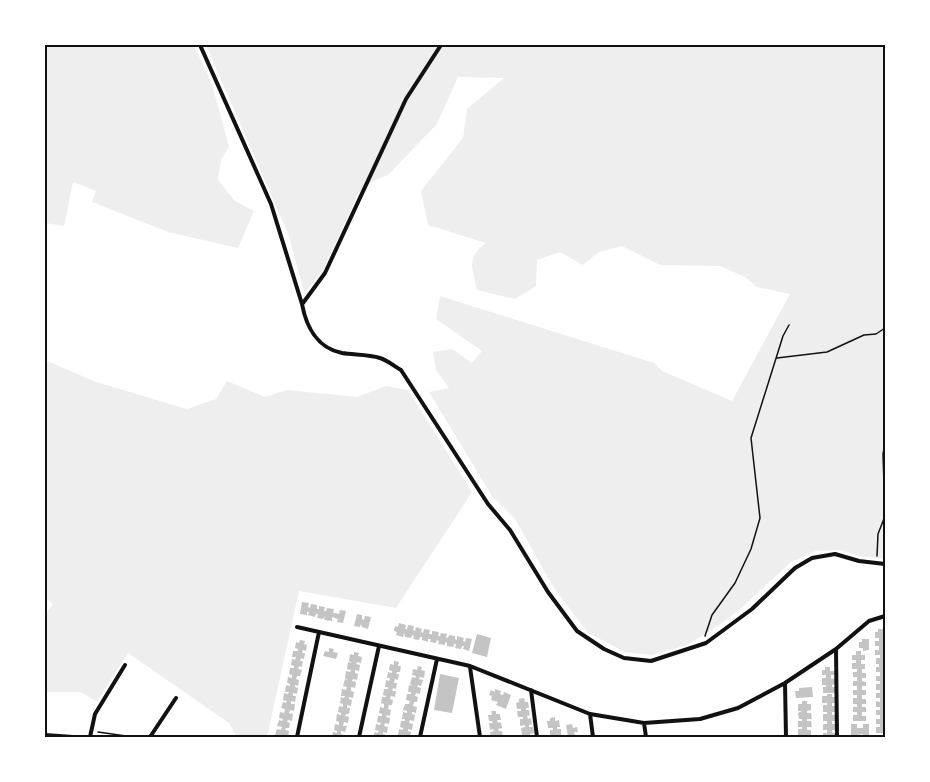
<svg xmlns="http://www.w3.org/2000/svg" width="930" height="782" font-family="Rubik,sans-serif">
  <rect width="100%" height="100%" fill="#fff"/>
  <path fill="#eee" d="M45 45H194L212 84 229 147 221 160 218 180 235 201 254 211 238 248 168 232 92 202 96 191 73 182 64 226 45 223Z
    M206 45H885V559L860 556 840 550 816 551 791 562 739 610 715 628 687 645 652 655 625 652 588 633 554 588 515 519 492 496 429 392 449 388 436 370 433 352 452 349 472 363 482 351 436 319 440 296 654 363 662 371 732 401 790 294 757 287 745 277 720 266 660 265 622 246 599 252 583 265 560 252 537 260 536 286 515 299 477 290C472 267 466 258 486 243L428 225 421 191 463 138 467 109 504 78 458 77 437 124 388 175 375 180 359 192 322 272 304 293 289 236Z
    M45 360 96 382 187 409 216 399 227 381 265 397 287 390 357 397 386 386 408 390 472 492 396 608 299 591 267 737H237L229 723 128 653 97 702 81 692H45V615L53 604 45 598Z"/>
  <path fill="#c4c4c4" d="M302 602 309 603 308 607 310 608 311 604 317 605V609H319V606L325 607 324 611H326L327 608 334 609 333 613H335L339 614 340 610 346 611 343 623 337 622 338 619 332 617V621L324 620 325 616 323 619 317 618 318 614H316L315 617 308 615 309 612H307V615L300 614Z
    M357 614 362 615V619L364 620 365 616 371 617 368 629 362 627 361 624 360 627 354 626Z
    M399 623 406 625 405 629H407L408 625 414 626 413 630 415 631 416 627 422 629 421 632 423 633 424 629 430 630 429 634H432V631L439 632 438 636H440L441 633 447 634 446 637 448 638 449 635 455 636V639L457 640V636L464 638 463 641 465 642 466 638 472 639 469 651 463 649 464 646H462L461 649 455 648 456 644H454L453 647 447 646V643L445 642V645L438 644 439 641 437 640 436 643 430 642 431 639H428V642L422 640V637H420L419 640 413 639 414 636 412 635 411 638 405 637 404 633 403 637 396 635 397 632 394 631 395 626 398 627Z
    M878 629H883V633H885V733H876V727H880V724H876V719H880V715H876V710H880V707H876V701L880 702V698H876V693H880V690H876V684H880V681H876V676H880V672H876V667H879V664H876V658H880V655H875V650H879V646H875V641H879V638H875V632H878Z
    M477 634 491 638 487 657 472 653Z
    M862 639H869V650L863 651V648H859V642H862Z
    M300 640 305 641 304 644 307 645 306 651 303 650 302 653H305L304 659 301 658 300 661H303L302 667 299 666 298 669 302 670 300 676H297L296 679 299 680 298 686 295 685V687L298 688 297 694 293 693V696H296L295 702 291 701V704H295L294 711 290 710 289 713 293 714 292 721 288 720 287 722 290 723 289 728H286L285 730 289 731 288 737H284L275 735 277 729 281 730 282 727 277 726 279 720 282 721 283 719 279 718 280 712 284 713 285 709 281 708 283 702 286 703 287 701 283 700 284 693 288 694 289 692H285L286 685 290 686V684L287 683 288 677 292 678V675L289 674 290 668H294V666L291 665 292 659 295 660 296 657H292L293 651H298V649L295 648 296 642 299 643Z
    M329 648 334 649 333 652 338 653 336 659 323 656 325 651 329 652Z
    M856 651H861V655H865V660H861V664H865V669H862V673H866V678H862V681L866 682V686H862V690H866V695H862V699H866V704H862V707H866V712H862V716H866V721H853V715H857V712H853V707H857V704H853V698H857V695H853V690H857V686H853V681H857V677H853V672H857V669H852V663H856V660H852V655H856Z
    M354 652 359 653 358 656 362 657 361 663 357 662 356 664 360 665 359 671 355 670V673L358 674 357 680 353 679 352 681 356 682 355 688 351 687V691L354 692 353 698 349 697V699L352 700 351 706 347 705V708H350L349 714H346L345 716 349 717 348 723 344 722 343 726H347L345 732 341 731V734L344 735V737H332L333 732 337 733V731L334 730 335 724 339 725V722L336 721 337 714 341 715V713L338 712 339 706 343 707V704L340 703 341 697 344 698 345 696H341L342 689 346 690 347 687 343 686 345 679 348 680 345 678 346 671 350 672 351 670 347 669 348 662 352 663 349 661 350 654 354 655Z
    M394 661 399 662 398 666H401L400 672H397L396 674H399L398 680 395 679 394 683H397L396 689 393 688 392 691H396L395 697 391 696 390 699 393 700 392 705H389L388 709 391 710 390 716 387 715 386 717 390 718 389 724 385 723 384 726 388 727 387 733 383 732V734L386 735V737H373L375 732 378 733 379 731 375 730 376 724 380 725 381 723 377 722 378 716H382V714L379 713 380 707 384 708V704L381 703 382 697H386V696L383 695 384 689H388V687H385L386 680 389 681 390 678H387L388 672 392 673V671L389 670 390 664 394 665Z
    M418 666 422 667 421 670 425 671 424 678 420 677 419 679 423 680 421 686 418 685 417 687 421 688 420 694 416 693 415 696 418 697 417 702H414L413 706 417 707 416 713 412 712V714L415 715 414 721 410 720 409 723 413 724 412 730 408 729V731L411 732 410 737 398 735 399 729 403 730V728L400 727 401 721H405V719H402L403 712 407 713V711L403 710 405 704H409L410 701 406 700 407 694H411V692H408L409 685 413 686 410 684 412 677 415 678 416 676 412 675 413 669 417 670Z
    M825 667H830V671H835V675H831V679L835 678V684L832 685V687H835V693H823V687H826V685H822V678H826V675H822V670H825Z
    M440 674 459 678 452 713 434 710Z
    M812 687 813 697 796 698 795 691H799V688Z
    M495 689 501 691 500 694 503 695 504 692 511 695 506 709 496 705 498 702 491 700 492 696 489 695 491 690 495 692Z
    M827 694H832V697H836V703H832V706H836V712H832V715H837V721H832V724H836V730H832V733H837V737H823V733H827V730H823V724H827V721H823V714H827V712H823V705H827V703H822V696H827Z
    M524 698 525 702H528L529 708H526V710H529L530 715 527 716 528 719 531 718 532 724 529 725V727H533L534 733 530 734V737L522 735 521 728 525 727V725L520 726V719H523V717H518L517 711H521V709H517L516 703 519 702V699Z
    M802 701H807V704H811V710L807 711V713H811L812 719H807V721H811L812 727H807V730H811V736H798V729H802V727H798V721H802V719H799L798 713 802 711H798V704H802Z
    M491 711H496V714H500L501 720H497L498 723 501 722 502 728 498 729 499 731H502L503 737H491L490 732 494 731 493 729 490 730 489 723H493L492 721H489L488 715H492Z
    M555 717V721L559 720 560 727H557V729H561V735L558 737 550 736V730H553V728H548L547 721H550V718Z
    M572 724 573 728 577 727 578 732H574L575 736 568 737 566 725Z
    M851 724H857V728H863V724H869V736L863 737V734L851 736Z"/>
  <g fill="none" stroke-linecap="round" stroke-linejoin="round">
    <path stroke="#111" stroke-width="1.5" d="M777 358 827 352 864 335 876 334 885 328
      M877 556 878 534 885 516 883 454 885 444
      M705 636 712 615 735 583 751 549 760 518 751 438 783 336 789 325
      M98 732 133 737"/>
    <path stroke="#111" stroke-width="4" d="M200 45 271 204 302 304C306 326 317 348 342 353 354 355 368 354 380 358 387 360 394 366 401 370L488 504 510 530 548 592 577 631 604 649 624 658 651 661 706 643 752 609 795 568 812 558 835 554 859 561 885 564
      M303 303 325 273 406 99 441 45
      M297 627 470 666 590 714 644 723 700 719 738 708 785 683 836 649 869 621 885 616
      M836 649 837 737
      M470 667 480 737
      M785 683 786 737
      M531 690 537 737
      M590 714 593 737
      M644 723 646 737
      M45 735 73 737
      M90 737 95 714 125 665
      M150 737 176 698
      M297 737 319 632
      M359 737 379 646
      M420 737 437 659"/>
  </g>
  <rect width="930" height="782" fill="none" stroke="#ffffff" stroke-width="93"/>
  <rect x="46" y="46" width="838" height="690" fill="none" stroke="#111" stroke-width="2"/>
</svg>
